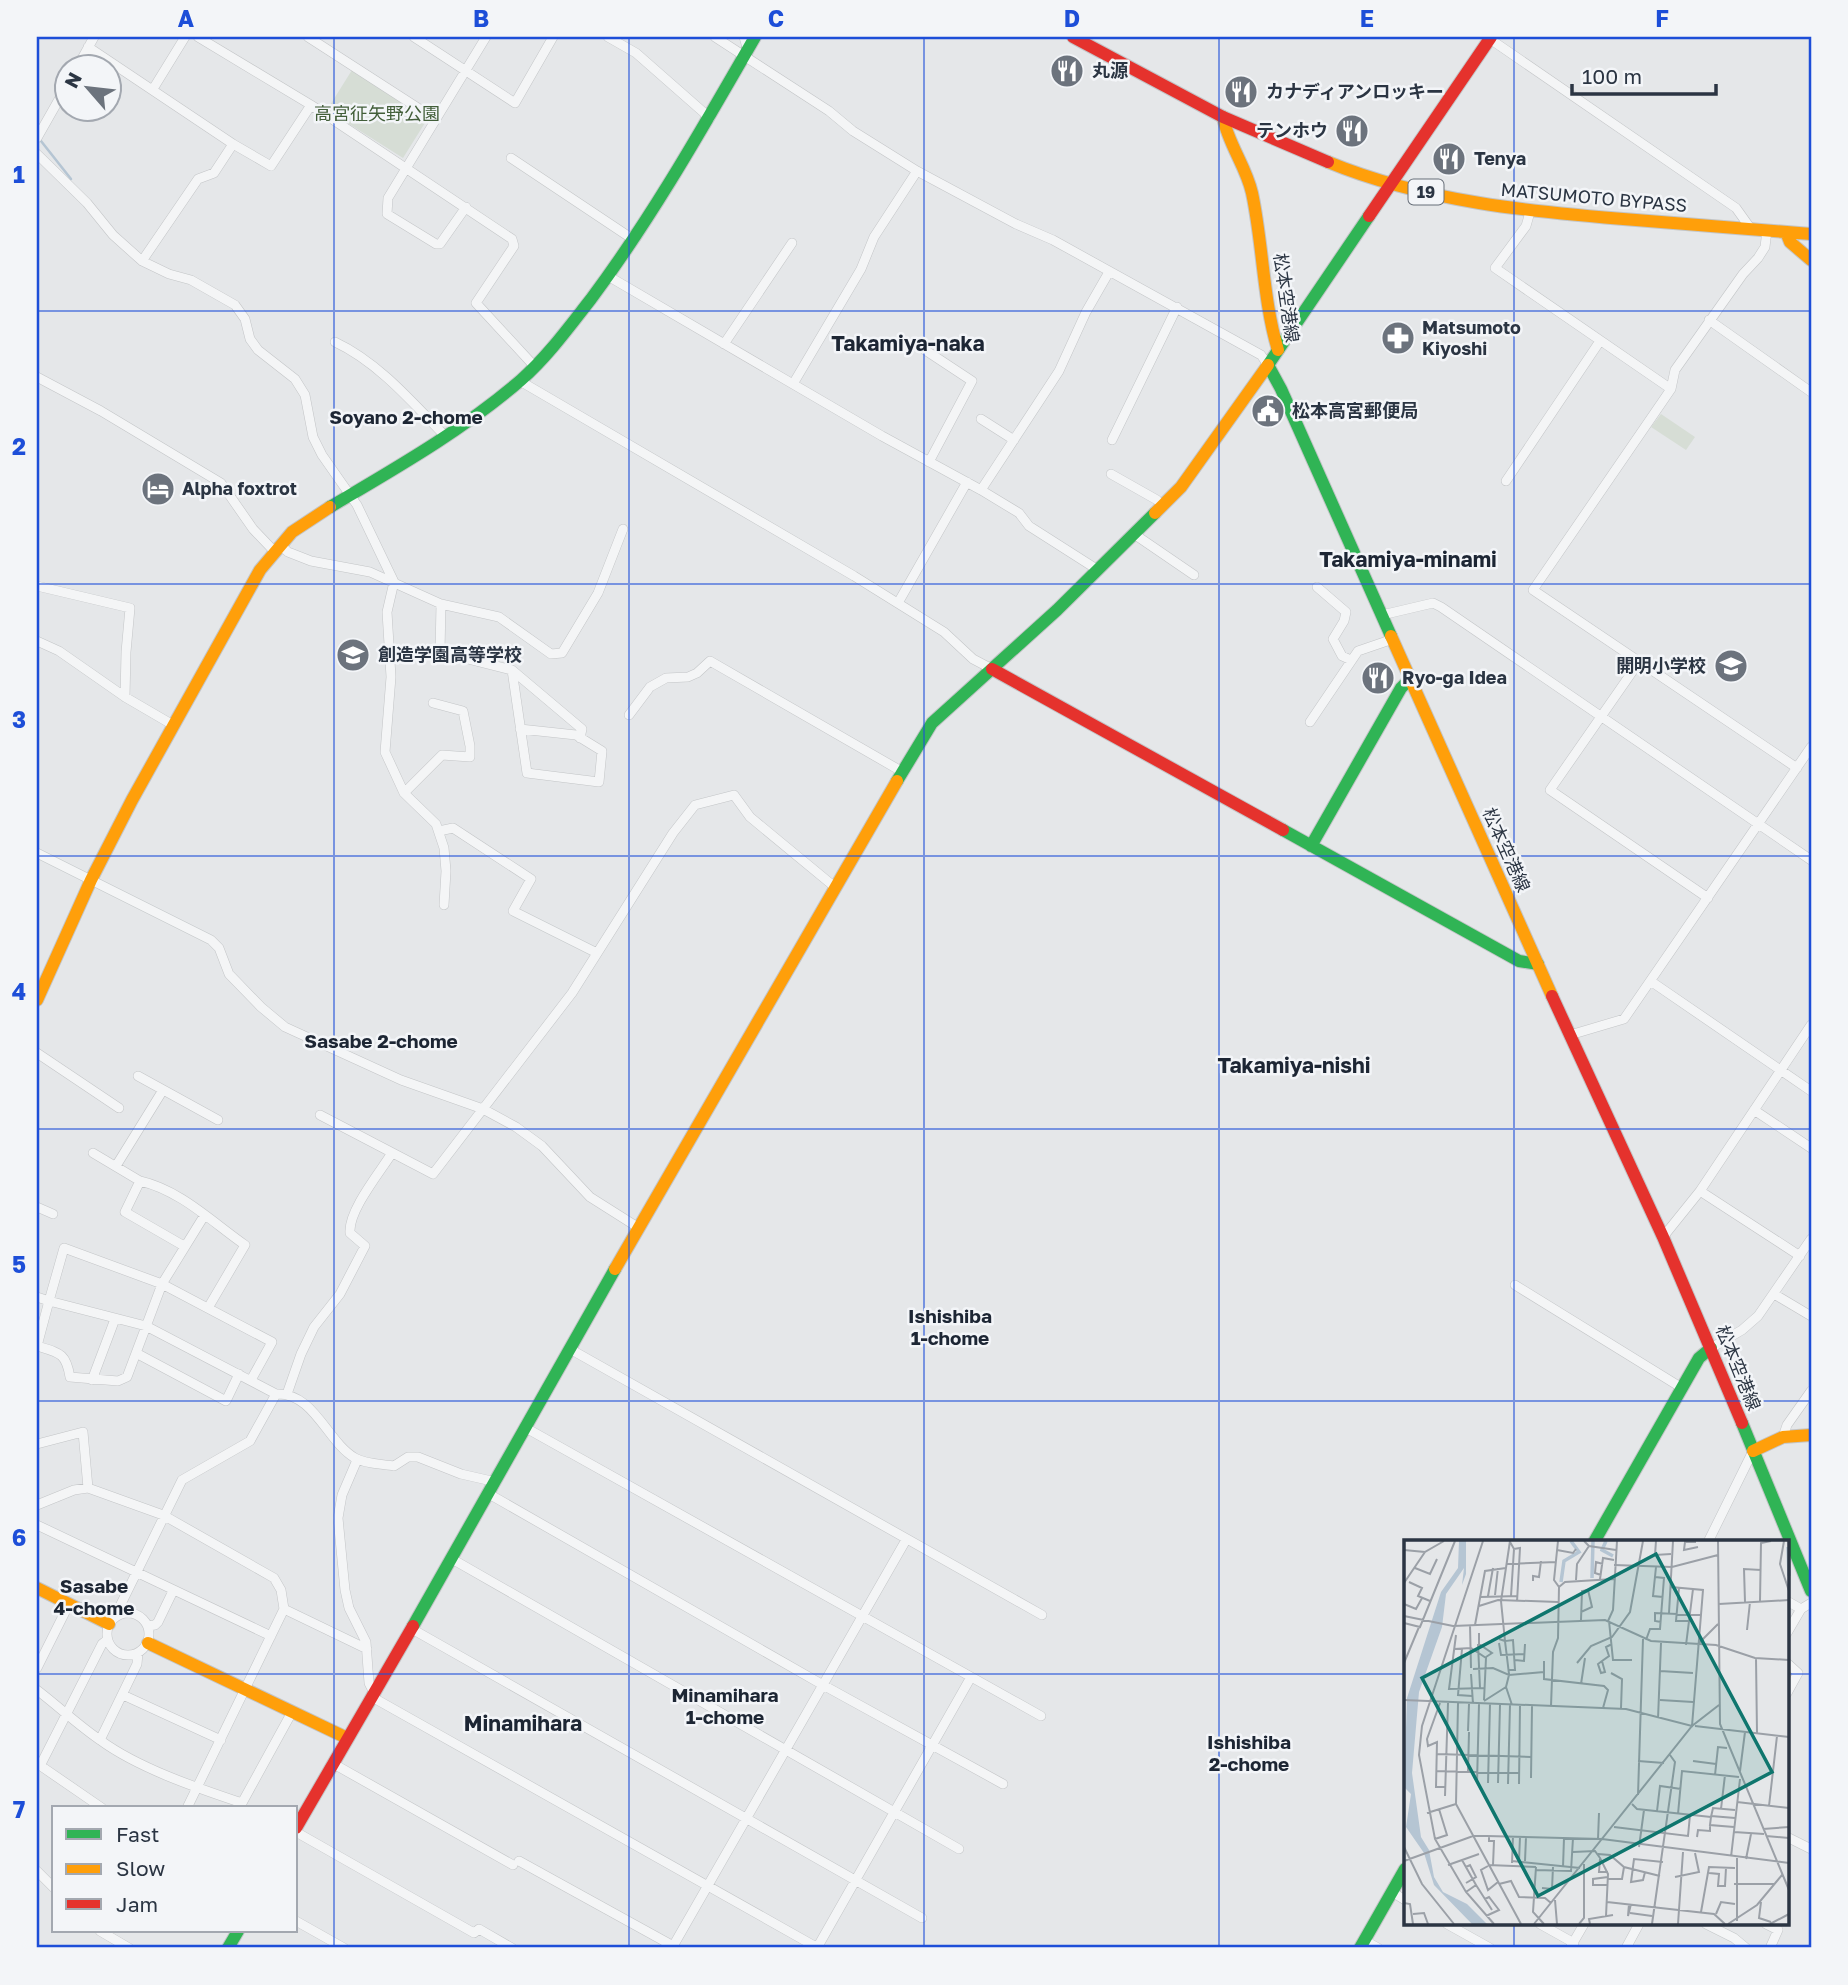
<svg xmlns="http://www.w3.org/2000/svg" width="1848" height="1985" font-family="'Golos Text','Noto Sans JP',sans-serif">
  <rect width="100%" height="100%" fill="#e5e7e9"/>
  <path fill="#d6ddd5" d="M352 70 428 118 403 158 327 110Z
    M1661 414 1695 437 1686 450 1651 427Z"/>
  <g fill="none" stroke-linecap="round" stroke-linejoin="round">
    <path stroke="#b5c5d3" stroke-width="2.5" d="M41 141 71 179"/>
    <defs>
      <path id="street" d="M198 37 311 105 512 239 514 246 476 303 535 367
        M308 37 435 119
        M414 37 515 103 553 37
        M608 37 636 53 710 118
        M715 37 829 111 853 131 917 171 1016 224 1053 240 1261 355 1268 365
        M744 37 748 51
        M1490 39 1736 208 1751 229
        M88 47 233 144 271 166 311 105
        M78 66 94 37
        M153 89 185 37
        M37 138 66 87
        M37 154 87 203 113 235 142 261 169 274 191 280 235 305 245 319 250 339 258 350 295 379 305 395 313 437 322 455 357 505 394 582 387 612 391 677 385 752 404 793 436 824 444 848 446 871 444 905
        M511 158 634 240
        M466 207 440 244H436L387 214 388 198 486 37
        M1530 212 1526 226 1495 268 1671 389
        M1767 230 1765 247 1758 258 1743 274 1675 370 1671 389 1533 590 1797 768
        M142 261 198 179 214 173 233 144
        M608 276 882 436 981 490 1019 513 1029 526 1098 570
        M1709 320 1811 392
        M335 342C378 362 413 403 446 437
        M724 344 792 243
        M922 348 972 381 929 462
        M37 377 101 411 221 483 253 529 274 551
        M520 381 854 576 944 632 973 659 992 669
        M793 384 861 269 874 237 917 171
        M981 419 1014 440
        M1112 440 1177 307
        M1111 474 1157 500
        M1506 481 1600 341
        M981 490 1059 371 1086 312 1109 272
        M1134 534 1194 575
        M280 545 288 552 311 561 370 572 441 604 499 617 551 654 562 653 598 593 623 529
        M37 586 130 608 126 652 125 697
        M1317 587 1346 612 1344 621 1333 639 1342 656 1351 660
        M898 603 967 482
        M441 604 440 652 512 670 527 773 599 782 602 751 576 735 520 729
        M1382 615 1433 603 1441 607 1811 860
        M37 641 59 651 125 697 173 725
        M1639 662 1550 790 1708 898
        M512 670 582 729 580 738
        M629 715 650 687 666 678 688 677 697 673 710 661 901 771
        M1310 722 1358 651 1393 639
        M404 793 442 755 470 757V746L463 711 433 703
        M439 831 453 828 531 879 513 911 597 953
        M37 853 211 940 219 948 229 974 261 1007 285 1027 401 1080 483 1109 516 1127 542 1146 590 1197 639 1228
        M1652 982 1811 1091
        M1570 1035 1624 1019 1811 747
        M37 1053 119 1108
        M138 1076 218 1120
        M1754 1110 1811 1148
        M320 1115 433 1174 572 993 673 833 695 805 734 795 750 817 836 888
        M93 1153 140 1181 125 1212 184 1246
        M116 1166 163 1090
        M140 1181C180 1190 212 1222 245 1245L208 1308
        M1700 1191 1800 1256
        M37 1207 53 1214
        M1663 1237 1700 1191 1811 1025
        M1515 1285 1682 1388
        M1774 1294 1811 1316
        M37 1297 49 1301 37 1346
        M37 1346C60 1353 66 1353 70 1377L118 1381 127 1377 162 1284 204 1216
        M1711 1348 1742 1330 1758 1316 1811 1239
        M570 1349 1042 1615
        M136 1353 226 1401 239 1374
        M92 1380 115 1319
        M251 1380 272 1342 162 1284 64 1248 49 1301 146 1326 276 1394
        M287 1394 301 1354 314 1327 340 1294 365 1246 350 1233C348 1211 380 1172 392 1153
        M526 1428 1041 1716
        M1783 1437 1787 1425 1811 1391
        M37 1444 83 1432 88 1488
        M357 1460 342 1495 338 1518 345 1590 349 1608 366 1642 369 1683 374 1693
        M489 1494 823 1685 1003 1784
        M37 1505 74 1490 88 1488 163 1515 274 1578 281 1590 284 1609 187 1808
        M37 1525 271 1636
        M1708 1542 1753 1451
        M452 1559 959 1849
        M1787 1601 1801 1609
        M284 1609 367 1649
        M107 1634a21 21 0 1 1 42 0a21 21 0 1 1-42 0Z
        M121 1614V1604L182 1480 250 1441 276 1394C314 1392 327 1442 355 1458 365 1464 382 1464 394 1466L408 1457H418L461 1474 496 1482
        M148 1626 155 1625 158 1622 173 1591
        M412 1629 922 1918
        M1787 1633 1801 1609 1811 1603
        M1787 1663 1798 1673 1787 1693
        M37 1668 69 1604
        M37 1690C58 1706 78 1725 100 1740 138 1768 197 1788 242 1803L292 1712
        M123 1695 221 1740
        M372 1697 818 1948
        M100 1740 137 1664 138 1653
        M332 1763 513 1865
        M38 1764 102 1808
        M40 1766 102 1644 107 1640
        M296 1832 474 1933 479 1929 512 1948
        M1787 1837 1811 1849
        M519 1861 675 1947
        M37 1871 54 1888
        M1392 1892 1405 1900
        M296 1921 344 1948
        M1447 1924 1490 1948
        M1540 1924 1574 1943
        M1706 1924 1734 1938 1746 1948
        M1766 1924 1778 1930 1770 1948
        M100 1931 129 1948
        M1364 1940 1378 1948
        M672 1948 906 1540
        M817 1948 971 1677
        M1570 1948 1584 1924
        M1626 1948 1639 1924"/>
      <path id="fast" d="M1369 216 1268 365 1281 389 1391 636
        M330 507C396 468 463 430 521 380 548 356 569 327 591 299 653 216 703 127 755 37
        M897 781 932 723 1057 610 1155 513
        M1283 830 1519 961 1538 964
        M1311 846 1401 688 1410 679
        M1742 1423 1811 1591
        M1594 1542 1699 1358 1711 1348
        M413 1626 615 1269
        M228 1948 238 1931
        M1360 1948 1405 1869"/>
      <path id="slow" d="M1223 117C1228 144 1246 166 1252 193 1263 244 1263 301 1278 350
        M1328 162C1425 202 1532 212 1636 220 1694 225 1753 229 1811 234
        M1786 232 1790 242 1811 260
        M1155 513 1181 487 1268 365
        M1391 636 1552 996
        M37 1000 91 880 132 800 260 570 292 532 330 507
        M615 1269 897 781
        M1753 1451 1783 1437 1811 1435
        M37 1588 109 1624
        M148 1643 347 1738"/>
      <path id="jam" d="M1073 37 1223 117 1328 162
        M1369 216 1491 37
        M992 669 1283 830
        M1552 996 1663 1237 1742 1423
        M296 1828 413 1626"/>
    </defs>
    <use href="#street" stroke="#c3c5c7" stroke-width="10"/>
    <use href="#fast" stroke="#c3c5c7" stroke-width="14"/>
    <use href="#slow" stroke="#c3c5c7" stroke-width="14"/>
    <use href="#jam" stroke="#c3c5c7" stroke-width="14"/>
    <use href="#street" stroke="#f4f5f6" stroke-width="9"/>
    <use href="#fast" stroke="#30b455" stroke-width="12"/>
    <use href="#slow" stroke="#ff9f0a" stroke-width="12"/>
    <use href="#jam" stroke="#e5322d" stroke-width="12"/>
  </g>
  <path fill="none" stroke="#1d4ed8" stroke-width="2" stroke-opacity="0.55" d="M334 37V1948M629 37V1948M924 37V1948M1219 37V1948M1514 37V1542M37 311H1811M37 584H1811M37 856H1811M37 1129H1811M37 1401H1811M37 1674H1405M1787 1674H1811M1514 1924V1948"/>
  <defs>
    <symbol id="restaurant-disc" viewBox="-11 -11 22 22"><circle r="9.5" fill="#6c737d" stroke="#f3f5f8"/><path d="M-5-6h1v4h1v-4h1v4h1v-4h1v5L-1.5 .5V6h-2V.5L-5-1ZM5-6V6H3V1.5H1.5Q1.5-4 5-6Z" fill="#fff"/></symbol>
    <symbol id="pharmacy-disc" viewBox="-11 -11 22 22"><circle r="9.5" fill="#6c737d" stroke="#f3f5f8"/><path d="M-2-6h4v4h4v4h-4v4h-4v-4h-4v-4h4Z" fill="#fff"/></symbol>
    <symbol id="civic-disc" viewBox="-11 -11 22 22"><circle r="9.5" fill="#6c737d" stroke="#f3f5f8"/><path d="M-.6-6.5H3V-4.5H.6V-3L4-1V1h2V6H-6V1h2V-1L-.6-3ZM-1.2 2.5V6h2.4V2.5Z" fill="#fff"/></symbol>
    <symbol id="hotel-disc" viewBox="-11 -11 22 22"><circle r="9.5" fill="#6c737d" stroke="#f3f5f8"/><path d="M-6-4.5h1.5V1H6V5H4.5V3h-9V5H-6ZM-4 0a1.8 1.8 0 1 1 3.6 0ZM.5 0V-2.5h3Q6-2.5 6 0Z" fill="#fff"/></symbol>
    <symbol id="school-disc" viewBox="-11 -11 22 22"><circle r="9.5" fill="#6c737d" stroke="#f3f5f8"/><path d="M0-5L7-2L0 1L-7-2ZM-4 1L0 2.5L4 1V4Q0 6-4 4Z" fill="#fff"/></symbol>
  </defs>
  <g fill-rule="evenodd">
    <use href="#restaurant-disc" x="1048" y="52" width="38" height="38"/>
    <use href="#restaurant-disc" x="1222" y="73" width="38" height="38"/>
    <use href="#restaurant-disc" x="1333" y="112" width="38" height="38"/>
    <use href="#restaurant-disc" x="1430" y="140" width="38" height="38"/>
    <use href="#pharmacy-disc" x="1379" y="319" width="38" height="38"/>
    <use href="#civic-disc" x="1249" y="392" width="38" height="38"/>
    <use href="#hotel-disc" x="139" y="470" width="38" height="38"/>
    <use href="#school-disc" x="334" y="636" width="38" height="38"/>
    <use href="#school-disc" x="1712" y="647" width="38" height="38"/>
    <use href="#restaurant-disc" x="1359" y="659" width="38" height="38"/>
  </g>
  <g text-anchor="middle" stroke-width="5" stroke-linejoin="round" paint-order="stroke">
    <rect fill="#f3f5f8" stroke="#676f79" stroke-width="2" x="1408.5" y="179.5" width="35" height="25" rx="5"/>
    <g font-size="16" font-weight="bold" fill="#2b3543">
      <text x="1426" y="198">19</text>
    </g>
    <g font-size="18" font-weight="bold" fill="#2b3543" stroke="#f3f5f8" text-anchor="start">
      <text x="1092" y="77">丸源</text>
      <text x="1266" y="98">カナディアンロッキー</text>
      <text x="1328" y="137" text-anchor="end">テンホウ</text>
      <text x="1474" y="165">Tenya</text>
      <text x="1422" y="334">Matsumoto<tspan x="1422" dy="21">Kiyoshi</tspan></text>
      <text x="1292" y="417">松本高宮郵便局</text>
      <text x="182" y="495">Alpha foxtrot</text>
      <text x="378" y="661">創造学園高等学校</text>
      <text x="1706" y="672" text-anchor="end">開明小学校</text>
      <text x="1402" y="684">Ryo-ga Idea</text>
    </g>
    <g font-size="18" fill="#425e39" stroke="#f3f5f8">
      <text x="377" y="120">高宮征矢野公園</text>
    </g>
    <g font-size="18" fill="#2b3543" stroke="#f3f5f8">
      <text transform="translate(1594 198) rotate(5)" y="6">MATSUMOTO BYPASS</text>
      <text transform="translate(1286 298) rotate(82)" y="6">松本空港線</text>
      <text transform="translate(1506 850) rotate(66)" y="6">松本空港線</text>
      <text transform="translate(1738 1368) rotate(68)" y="6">松本空港線</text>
    </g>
    <g font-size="19" font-weight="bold" fill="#1d2634" stroke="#f3f5f8">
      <text x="406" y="424">Soyano 2-chome</text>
      <text x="381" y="1048">Sasabe 2-chome</text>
      <text x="950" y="1323">Ishishiba<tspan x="950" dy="22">1-chome</tspan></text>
      <text x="94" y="1593">Sasabe<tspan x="94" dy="22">4-chome</tspan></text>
      <text x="725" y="1702">Minamihara<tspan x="725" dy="22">1-chome</tspan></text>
      <text x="1249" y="1749">Ishishiba<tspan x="1249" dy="22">2-chome</tspan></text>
    </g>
    <g font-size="21" font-weight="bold" fill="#1d2634" stroke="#f3f5f8">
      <text x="908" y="351">Takamiya-naka</text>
      <text x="1408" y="567">Takamiya-minami</text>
      <text x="1294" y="1073">Takamiya-nishi</text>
      <text x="523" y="1731">Minamihara</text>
    </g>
  </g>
  <g transform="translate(1404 1540)">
    <rect width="385" height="385" fill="#e5e7e9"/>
    <path d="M55 1H62V34L58 45 60 28 42 54 38 87 15 152 8 233 17 297 25 310 30 337 39 352 63 364 83 384H68L30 345 20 313 2 287 7 254 0 247 3 158 37 52 54 28Z" fill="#b5c5d3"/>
    <path fill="none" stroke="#b5c5d3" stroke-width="3.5" d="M202 1 198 10 209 16M384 7 385 36M188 38 189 1M157 42 160 21 175 12 167 1"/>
    <path fill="none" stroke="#9ba0a7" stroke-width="2" d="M79 1 18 186 15 215 31 299 62 352 90 384M180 1 185 6 212 10M252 1 251 15 267 14M314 1 316 184 385 350M380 1 376 24 385 51M106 2 110 9 116 8 113 62M292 2H281L280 10 294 7M0 10 21 12M153 10 169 13 172 9M102 24 152 22M210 25 268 27 314 15M252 27 249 56 259 57M11 28 26 34 33 19M197 35 191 33 192 22 199 24M196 39 199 18 210 20M172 40 173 24 185 6M129 41V36L135 37 137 21M5 42 18 48 14 56 26 61M0 43 21 12 40 1M155 47 161 42 210 39M275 48 272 81H286M91 55 94 28M84 56 89 28M107 56 110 9M77 57 114 56M356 61 357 3 367 1M341 62 340 29 357 30M0 64 12 69 18 58M315 64 385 60M75 66 94 60 154 62M265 73 269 1M0 76 49 86 201 80 247 101 312 105 351 118 385 120M177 80 178 51 184 50 188 67 177 72M204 81 209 70 213 1M205 81 209 120H228M257 82 251 81V73L296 75M0 83 16 87 51 1M66 85 67 128M71 85 81 31 102 28M343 90 346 62M75 93V104L88 113 82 117M52 95 45 149 80 148M95 99 101 101 97 61 106 1M242 100 246 89H256L260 38 251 37M95 103 97 115 121 114M74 104 76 148M282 105 289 49M293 105 314 84M50 109 67 108 82 118 80 160M58 109 54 155 68 156M352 118 353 193M111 120 120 121 121 104M140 121V139L200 146 204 150 199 168M198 121 201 132 197 133 194 124 198 121 205 116 202 107 208 104M0 123 15 87M173 123 187 106 208 97 226 72 239 1M69 129 89 128 105 135 140 132M256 131 289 133M207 133 218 139 217 168M67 134 69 164M105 134 101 101 109 100 111 130H105M105 135 102 147 108 165M177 144 181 118M0 160 222 169 288 186 299 50 267 47M256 160 289 162M80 161 102 147M36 163 23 199 24 206 33 202 32 247H42M54 163 52 264 117 384M147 166 149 112 154 98 155 47 150 40 154 1M254 179 257 103M291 186 385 197M64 191 65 164M33 214 127 217M234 221 260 223M289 221 312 224M32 231 115 233M336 231 341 192M64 232 65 192M311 235 314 207 323 208M127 238 128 166M73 243 75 164M84 243 86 164M94 243 96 165M104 244 106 165M115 244 116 165M234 255 239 99M41 256 44 163M333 262 385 268M228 264 233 269 307 277M365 266 373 196M317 269 321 235M253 271 256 246 277 249M23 273 52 264M274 274 278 231 335 237M307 276 331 278M210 287 284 296 286 275M330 287 306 285 307 277 309 268 331 270M359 289 385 287M330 292 360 294M85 296V301H90L89 325M362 296 385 298M293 297 294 290 306 291V285M31 299 43 295 35 269M194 299 195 273M0 307 18 344 50 384M235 307 240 270M169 312 191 311 196 318 204 334 202 376M194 314 206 315 220 327 256 336M327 317 336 239M196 319 195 332H204M342 319 347 294M58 320 72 345 62 352M0 321 69 296H83L198 299 385 323M108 321 176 328M115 321 116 297M121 321 122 297M108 323 109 296M44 325 75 314M84 325 132 327M84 326 77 330 84 350 94 342M132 327 129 372 140 384M159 327 160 298M132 330 167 331 169 298M241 332 239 340 227 342 230 319 259 322M305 333 315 334 314 346H321L322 328M271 337 295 332 291 313M204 339H218L220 327M62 343 72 337 66 325 62 327M95 344 107 341 115 357 141 358 147 363M330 344H370M72 345 88 370M204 345H189V339L204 337M138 348 148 349 149 327M81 359 85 357 95 370 82 376M151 360 153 384M203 362 310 374 321 384M357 362 355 378 367 382M0 363 6 364 9 384M225 364 224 376 227 364M297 372 305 327 331 328M226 373 248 376M9 374 20 373 24 384M312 374 317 362 331 364M333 381V318M130 384 288 186 315 165M175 384 180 378V324M186 384 185 379 209 375M248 384 271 222 266 215M274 384 279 312M324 384 353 365 378 335M366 384 385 374"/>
    <path fill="#0f766e" fill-opacity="0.15" stroke="#0f766e" stroke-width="3.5" d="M252 14 368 232 134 356 18 138Z"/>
    <rect width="385" height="385" fill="none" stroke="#2b3543" stroke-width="3.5"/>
  </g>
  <rect width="1848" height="1985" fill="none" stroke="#f3f5f8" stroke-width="77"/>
  <rect x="52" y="1806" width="245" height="126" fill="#f3f5f8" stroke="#a3a8b0" stroke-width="2"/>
  <rect x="66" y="1829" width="35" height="10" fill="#30b455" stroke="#a3a8b0" stroke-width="2"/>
  <text x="116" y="1842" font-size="21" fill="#2b3543">Fast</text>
  <rect x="66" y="1864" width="35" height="10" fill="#ff9f0a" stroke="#a3a8b0" stroke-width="2"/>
  <text x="116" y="1876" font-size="21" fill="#2b3543">Slow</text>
  <rect x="66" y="1899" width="35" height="10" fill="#e5322d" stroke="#a3a8b0" stroke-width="2"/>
  <text x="116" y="1912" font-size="21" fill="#2b3543">Jam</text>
  <g transform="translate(88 88) rotate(298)"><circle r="33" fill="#f3f5f8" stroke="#a3a8b0" stroke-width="2"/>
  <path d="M0-5L12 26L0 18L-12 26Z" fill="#6c737d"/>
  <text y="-10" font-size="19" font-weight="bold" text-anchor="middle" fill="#2b3543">N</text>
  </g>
  <path d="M1572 84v10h144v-10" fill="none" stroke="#2b3543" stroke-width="3.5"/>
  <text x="1582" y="84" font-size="21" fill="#2b3543" stroke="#f3f5f8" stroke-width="5" paint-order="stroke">100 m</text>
  <rect x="38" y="38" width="1772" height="1908" fill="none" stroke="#1d4ed8" stroke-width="2.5"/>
  <g font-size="23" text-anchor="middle" font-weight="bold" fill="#1d4ed8">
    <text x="186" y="27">A</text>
    <text x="481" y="27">B</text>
    <text x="776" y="27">C</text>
    <text x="1072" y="27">D</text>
    <text x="1367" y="27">E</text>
    <text x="1662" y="27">F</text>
    <text x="19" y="183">1</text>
    <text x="19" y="455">2</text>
    <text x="19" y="728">3</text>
    <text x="19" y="1000">4</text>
    <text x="19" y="1273">5</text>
    <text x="19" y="1546">6</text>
    <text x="19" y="1818">7</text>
  </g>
</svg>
